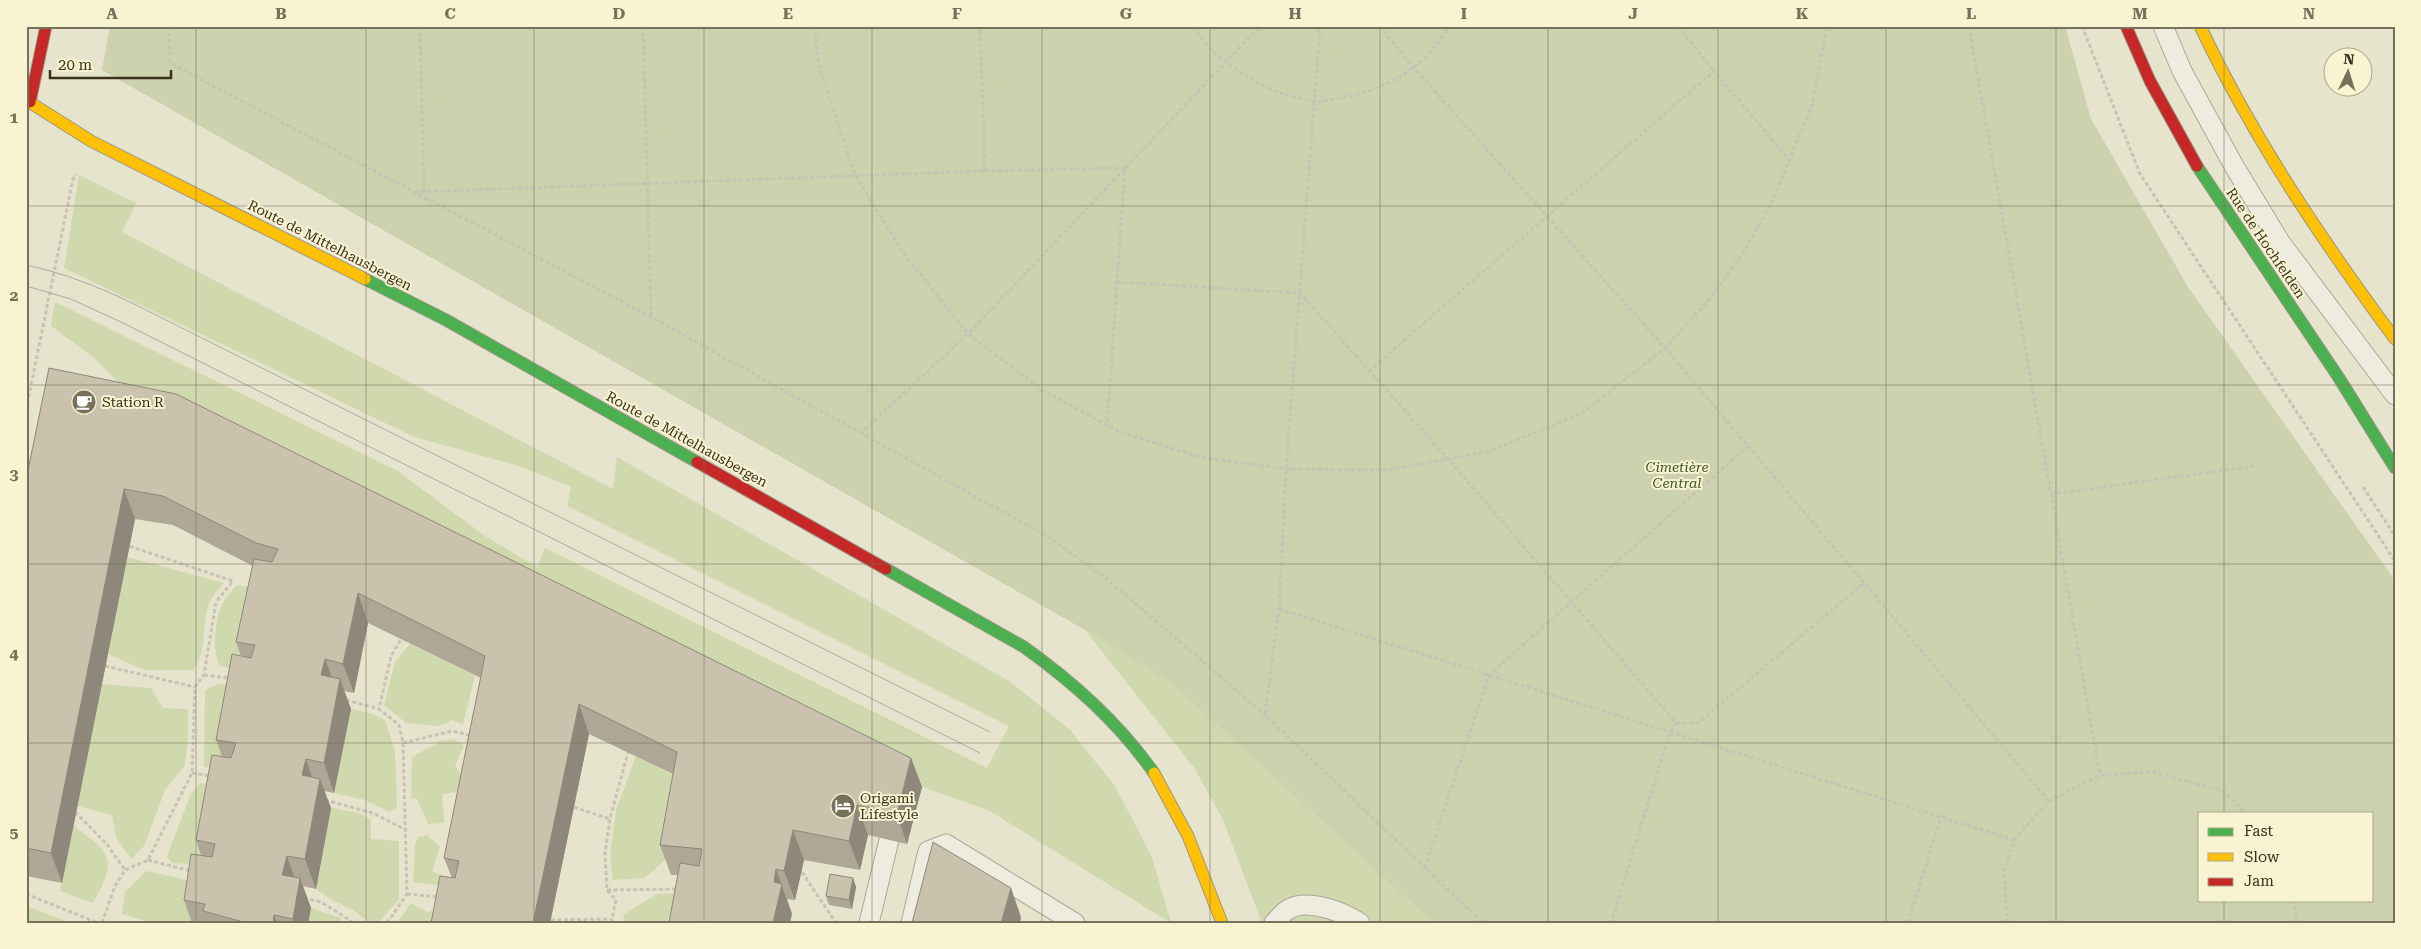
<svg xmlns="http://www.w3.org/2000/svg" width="2421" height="949" font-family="'Roboto Serif',serif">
  <rect width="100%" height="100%" fill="#e6e4cc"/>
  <path fill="#d0d9ae" d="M79 175 136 203 122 232 143 243 613 489 617 457 1009 681 1070 730 1115 786 1152 857 1171 923 988 810 922 787 154 418 93 357 51 326 55 302 398 471 485 536 537 567 545 548 987 768 1009 726 567 506 571 487 519 466 414 437 64 268Z
    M127 557 224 583C192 614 214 641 193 670H144L108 654Z
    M237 585 265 589 247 671 220 666C212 653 215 627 219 612 222 601 230 593 237 585Z
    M1085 630 1171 683 1433 923H1262L1223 820 1195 769Z
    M410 644 475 675 463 725 453 720 438 726 406 723 384 705 395 662Z
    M102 684 151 688 163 708 188 709V740L185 765 165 790 144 846 131 859 116 837 112 815 77 806Z
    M219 684H243L227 770 204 767 205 690Z
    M351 709 373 714 385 720 395 751 397 807 389 812 365 800 334 793Z
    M455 739 464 746 455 766 474 790 442 794 444 823 428 824 417 799 411 798 412 757 441 741Z
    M636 756 687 782 675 851 645 878 613 880 610 856 616 810Z
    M200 783 211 784 206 869 187 864 172 863 167 856 190 796Z
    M331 808 360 813 371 820V839L399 841V900L377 923C366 923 360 914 351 909 338 903 328 898 316 889Z
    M73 825C112 854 118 859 93 903L60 891Z
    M427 835 440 847 432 871 456 881 455 887 413 882 415 845 418 837Z
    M146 871 202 883 196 923H153L122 914 125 892Z
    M691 892 685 923H623L624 914 657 894Z
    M411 903 428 912 451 906 448 923H397Z
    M26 906 71 923H26Z
    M311 908 341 918V923H308Z"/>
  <path fill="#cbd2ad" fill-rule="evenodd" d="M110 26H2065L2091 119 2188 287 2395 581V923H1433L1171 683 1085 630 102 70ZM2200 813H2372V900H2200Z"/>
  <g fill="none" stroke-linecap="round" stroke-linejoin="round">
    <defs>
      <path id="lane" d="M2163 26 2182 71 2234 166 2280 242 2395 395
        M869 923 889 840
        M911 923 928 851 946 844 1075 923
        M1274 923C1279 918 1283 912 1289 909 1308 898 1343 912 1360 923"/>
      <path id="fast" d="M2197 166 2339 378 2395 468
        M365 279 446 320 697 462
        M886 569 1024 647C1074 683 1118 722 1154 773"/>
      <path id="slow" d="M2200 26C2253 138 2321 239 2395 339
        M26 100 91 141 365 279
        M1154 773 1188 836 1222 923"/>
      <path id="jam" d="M2126 26 2150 81 2197 166
        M30 102 46 26
        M697 462 886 569"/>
    </defs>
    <use href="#lane" stroke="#aba895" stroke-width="21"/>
    <use href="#fast" stroke="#9b9786" stroke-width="13"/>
    <use href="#slow" stroke="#9b9786" stroke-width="13"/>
    <use href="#jam" stroke="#9b9786" stroke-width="13"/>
    <path stroke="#c7c4b5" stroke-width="3" stroke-dasharray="4 2.5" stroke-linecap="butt" d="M169 26 170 63 651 317 1045 535 1107 579 1264 714 1483 923
      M420 26 424 192
      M643 26 651 317
      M814 26 819 65 855 175 902 251 968 334 1042 390 1118 431 1200 457 1286 469 1387 470 1487 452 1581 414 1665 348 1707 302 1742 255 1771 204 1812 106 1827 26
      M1194 26C1202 43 1222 60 1237 70 1259 85 1286 98 1314 101 1320 102 1327 100 1333 99 1380 94 1426 68 1449 26
      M1379 26 1414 68 1665 348 2049 801
      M1678 26 1714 71
      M1969 26 2100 775
      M2082 26 2140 174 2395 561
      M985 171 1125 168 1107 426
      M414 192 985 171 980 26
      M1117 282 1300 293 1448 459 1676 723 1670 732 1611 923
      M1369 371 1714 71 1790 161
      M26 410 73 179 76 174
      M860 434 968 334 1260 26
      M2363 487 2395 536
      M2051 494 2255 466
      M1279 609 2014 840
      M105 666 195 687
      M204 675 230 678
      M346 700 379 709
      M1265 714 1279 609 1286 469 1320 26
      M1676 723H1698L1864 583
      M403 743 452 731 473 736
      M192 773 211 776
      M325 800 373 813 404 829
      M574 807 610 819
      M75 812 106 843 125 870
      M148 860 191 871
      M1425 868 1489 675 1748 446
      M802 872 836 923
      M607 890 679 889
      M26 894 98 923
      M407 894 439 897
      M304 898 321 902 354 923
      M2294 900 2296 923
      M551 920 611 919
      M102 923 115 886 125 870 148 860 192 773 195 687 204 675 216 602 233 581 129 546
      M387 923 407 894 403 743 399 725 379 709 391 656 401 639
      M611 923 616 900 607 890 605 852 610 819 628 752
      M1908 923 1941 816
      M2007 923 2004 870 2014 840 2049 801 2100 775 2153 772 2223 791 2247 813"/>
    <use href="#lane" stroke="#eeecde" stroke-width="19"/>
    <use href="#fast" stroke="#4caf50" stroke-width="11"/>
    <use href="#slow" stroke="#ffc107" stroke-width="11"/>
    <use href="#jam" stroke="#c62828" stroke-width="11"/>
    <path stroke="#adab9e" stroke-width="1" d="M26 265C64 273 99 287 134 304L990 732
      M26 286 71 299 123 323 980 753"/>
  </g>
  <path fill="#aea795" d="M49 368 911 758 922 787 907 844 868 835 860 870 804 860 795 900 787 899 792 914 678 875H671L660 845 673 774 589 734 550 923 452 878 444 858 481 678 368 623 354 693 344 691 351 709 334 793 324 791 331 808 316 889 303 886 311 908 308 923H192L184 900 201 855 196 840 222 756 216 740 241 656 236 642 253 566 173 525 135 519 62 883 26 876V480Z
    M853 878 856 887 852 909 829 905 826 896Z"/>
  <path fill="#8d8879" d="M124 489 135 519 62 883 51 853Z
    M358 593 368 623 354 693 343 664Z
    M325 659 336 689 321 675Z
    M340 679 351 709 334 793 324 763Z
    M579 704 589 734 550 923H533Z
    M911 758 922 787 907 844 897 814Z
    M306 759 316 789 302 775Z
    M320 779 331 808 316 889 305 859Z
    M857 805 868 835 860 870 849 841Z
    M793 830 804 860 795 900 784 871Z
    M287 856 297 885 282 875Z
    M776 869 792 914 790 923H773L774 882Z
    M300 878 311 908 308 923H294L293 919Z
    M853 878 856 887 852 909 849 900Z
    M1011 888 1021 917 1020 923H1001Z
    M274 915 277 923H273Z"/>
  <path fill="#cac2ad" stroke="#8d8879" d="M49 368 176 394 911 758 897 814 857 805 849 841 793 830 784 871 776 869 774 882 782 884 773 923H669L680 863 699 866 702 849 660 845 677 752 579 704 533 923H431L440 876 455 878 459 861 444 858 485 656 358 593 343 664 325 659 321 675 340 679 324 763 306 759 302 775 320 779 305 859 287 856 282 875 300 878 293 919 274 915 273 923H247L203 911 205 904 184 900 191 854 212 857 215 844 196 840 212 755 231 758 236 743 216 740 232 654 251 658 255 645 236 642 254 559 272 562 278 549 256 543 163 496 124 489 51 853 26 848V480Z
    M933 842 1011 888 1001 923H912Z
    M830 874 853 878 849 900 826 896Z"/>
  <path fill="none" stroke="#77705a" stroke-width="1" stroke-opacity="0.55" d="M196 26V923M366 26V923M534 26V923M704 26V923M872 26V923M1042 26V923M1210 26V923M1380 26V923M1548 26V923M1718 26V923M1886 26V923M2056 26V923M2224 26V813M26 206H2395M26 385H2395M26 564H2395M26 743H2395M2224 900V923"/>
  <defs>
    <symbol id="cafe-disc" viewBox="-11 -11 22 22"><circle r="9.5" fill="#77705a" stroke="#f8f4d2"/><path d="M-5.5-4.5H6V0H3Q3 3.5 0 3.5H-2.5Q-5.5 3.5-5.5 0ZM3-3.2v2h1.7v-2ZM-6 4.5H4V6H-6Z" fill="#fff"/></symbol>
    <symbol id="hotel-disc" viewBox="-11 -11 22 22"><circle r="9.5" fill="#77705a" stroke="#f8f4d2"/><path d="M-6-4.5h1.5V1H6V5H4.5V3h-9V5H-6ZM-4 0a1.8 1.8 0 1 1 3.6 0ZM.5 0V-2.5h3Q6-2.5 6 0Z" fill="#fff"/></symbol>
  </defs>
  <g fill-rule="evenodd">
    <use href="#cafe-disc" x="70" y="388" width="28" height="28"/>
    <use href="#hotel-disc" x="829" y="792" width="28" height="28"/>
  </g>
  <g text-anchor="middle" stroke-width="4" stroke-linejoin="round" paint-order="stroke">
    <g font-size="14" fill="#3b311d" stroke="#f8f4d2">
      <text transform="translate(2266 243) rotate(56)" y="5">Rue de Hochfelden</text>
      <text transform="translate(330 245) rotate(27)" y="5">Route de Mittelhausbergen</text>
      <text transform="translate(687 439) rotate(29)" y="5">Route de Mittelhausbergen</text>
    </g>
    <g font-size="14" fill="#3b311d" stroke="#f8f4d2" text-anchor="start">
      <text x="102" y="407">Station R</text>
      <text x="860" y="803">Origami<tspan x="860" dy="16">Lifestyle</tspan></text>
    </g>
    <g font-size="14" font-style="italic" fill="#415922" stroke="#f8f4d2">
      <text x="1677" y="472">Cimetière<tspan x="1677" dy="16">Central</tspan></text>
    </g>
  </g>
  <rect width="2421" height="949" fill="none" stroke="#f8f4d2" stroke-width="55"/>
  <rect x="2198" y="812" width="175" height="90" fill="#f8f4d2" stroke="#aca68a"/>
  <rect x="2208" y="828" width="25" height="8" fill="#4caf50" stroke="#aca68a"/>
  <text x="2244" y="836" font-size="15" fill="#3b311d">Fast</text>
  <rect x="2208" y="853" width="25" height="8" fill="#ffc107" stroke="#aca68a"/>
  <text x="2244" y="862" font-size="15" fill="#3b311d">Slow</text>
  <rect x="2208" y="878" width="25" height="8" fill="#c62828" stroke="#aca68a"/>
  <text x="2244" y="886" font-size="15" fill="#3b311d">Jam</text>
  <g transform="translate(2348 72) rotate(4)"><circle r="24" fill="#f8f4d2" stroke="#aca68a"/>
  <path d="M0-4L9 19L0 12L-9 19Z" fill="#77705a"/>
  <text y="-8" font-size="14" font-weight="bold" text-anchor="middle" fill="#3b311d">N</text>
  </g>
  <path d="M50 70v8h121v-8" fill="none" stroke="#3b311d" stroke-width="2.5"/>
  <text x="58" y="70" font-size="15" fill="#3b311d" stroke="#f8f4d2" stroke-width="4" paint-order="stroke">20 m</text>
  <rect x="28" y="28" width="2366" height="894" fill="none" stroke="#77705a" stroke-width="2"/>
  <g font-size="16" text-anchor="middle" font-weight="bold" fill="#77705a">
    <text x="112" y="19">A</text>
    <text x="281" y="19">B</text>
    <text x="450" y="19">C</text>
    <text x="619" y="19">D</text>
    <text x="788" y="19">E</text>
    <text x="957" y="19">F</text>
    <text x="1126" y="19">G</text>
    <text x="1295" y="19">H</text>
    <text x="1464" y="19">I</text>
    <text x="1633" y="19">J</text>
    <text x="1802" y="19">K</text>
    <text x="1971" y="19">L</text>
    <text x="2140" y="19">M</text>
    <text x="2309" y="19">N</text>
    <text x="14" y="123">1</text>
    <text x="14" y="301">2</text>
    <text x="14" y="480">3</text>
    <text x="14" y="659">4</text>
    <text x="14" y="838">5</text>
  </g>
</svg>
